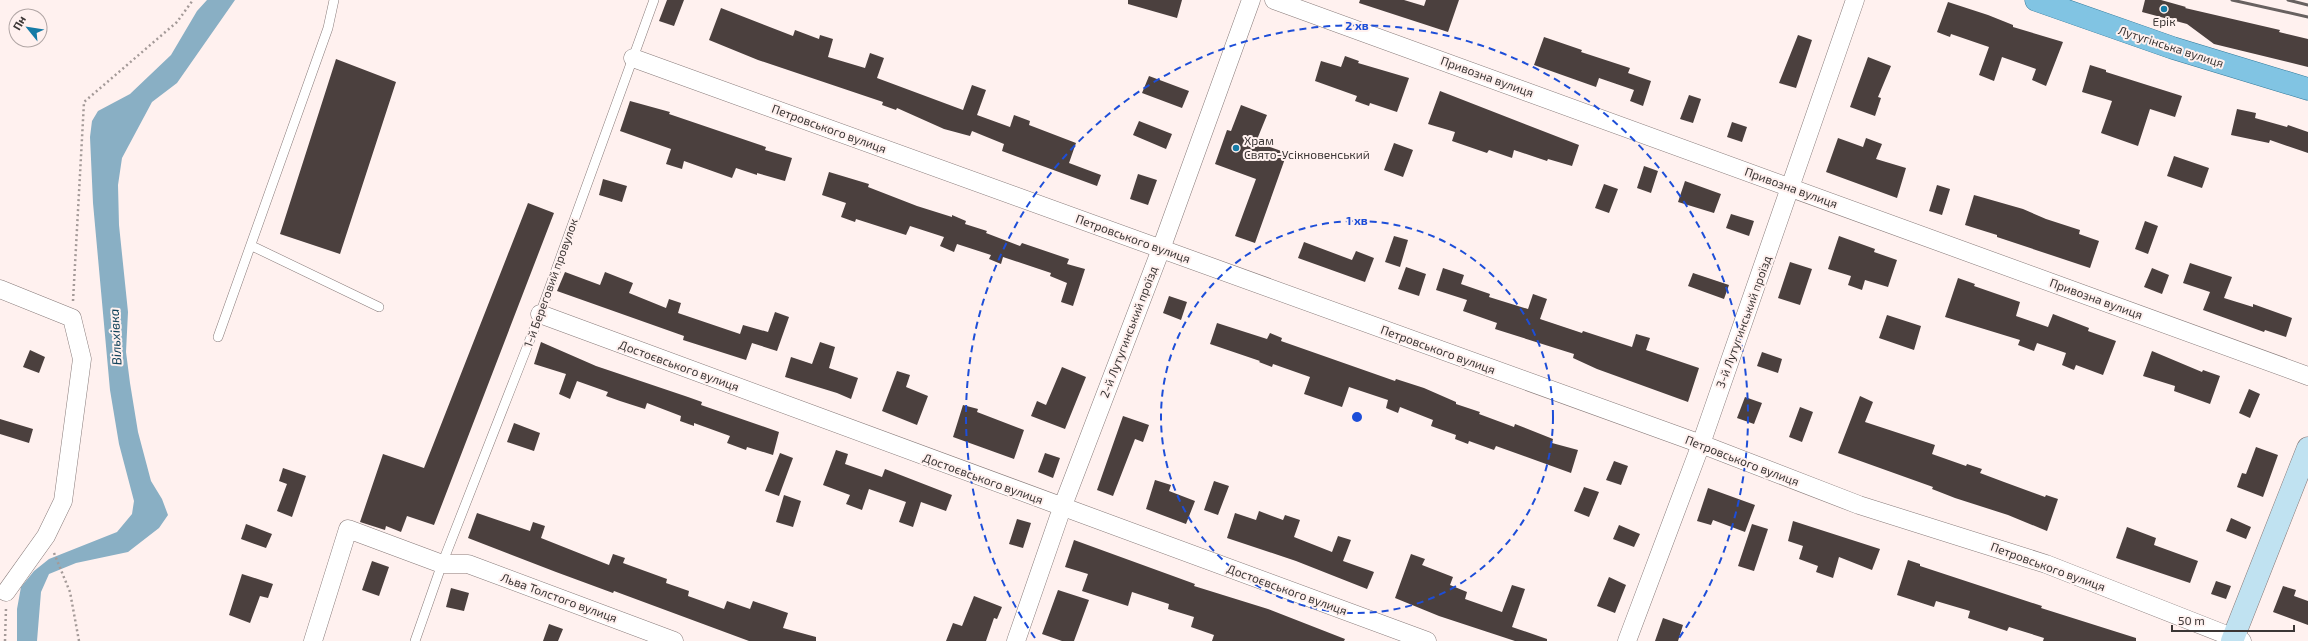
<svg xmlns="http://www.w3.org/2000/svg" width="2308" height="641" font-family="'Exo 2',sans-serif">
  <rect width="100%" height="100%" fill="#fff1ef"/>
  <path fill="#89afc4" d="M207 0H235L177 83 152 102 122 158 118 185 119 225 128 312 126 352 130 383 138 432 151 481 162 499 168 515 159 528 128 552 76 563 49 574 41 592 37 641H17V609L21 587 34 571 49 559 117 532 132 514 134 501 119 444 110 390 93 203 90 137 92 121 98 111 130 94 171 55 197 11Z"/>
  <path fill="#4b403e" d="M667 0H684L674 26 659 21Z
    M1128 0H1182L1177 18 1128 4Z
    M1360 0H1404L1424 6 1426 0H1459L1448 32 1359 3Z
    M2145 0H2161L2186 7 2185 8 2280 30 2279 32 2308 39V67L2214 44 2187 24 2142 12Z
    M1948 2 1988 15 2013 25V27L2063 42 2046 86 2032 80 2036 69 2002 57 1994 81 1979 75 1989 47 1951 34 1950 37 1937 32Z
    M721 8 793 36 795 30 819 39 820 35 833 39 828 57 865 68 870 53 884 58 877 78 963 110 972 85 986 90 977 115 1010 127 1014 115 1030 121 1029 125 1076 143 1069 163 1101 175 1097 186 1002 151 1004 144 972 131 970 136 944 129 897 108 896 110 882 105 883 102 758 60 709 40Z
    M1798 35 1812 40 1796 88 1779 83Z
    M1544 37 1582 50 1581 52 1630 68 1628 73 1651 81 1643 106 1630 101 1634 90 1599 78 1596 87 1534 65Z
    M1345 56 1359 61 1358 63 1409 78 1397 112 1370 103 1369 106 1355 101 1357 96 1315 81 1321 61 1341 67Z
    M1868 57 1891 66 1878 97 1881 98 1875 116 1850 107Z
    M336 59 396 82 340 254 280 234Z
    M2090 65 2106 70V72L2182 96 2175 117 2150 109 2138 146 2101 133 2112 101 2082 92Z
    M1149 76 1189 91 1182 108 1142 93Z
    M1440 91 1579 145 1572 166 1548 159 1547 161 1514 150 1512 158 1489 150 1487 153 1452 141 1455 132 1428 124Z
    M1689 95 1701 99 1693 123 1680 119Z
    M630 101 670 112 669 114 766 147 765 150 792 158 785 181 757 173V175L736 168 732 178 684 161 682 169 666 164 671 149 620 131Z
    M1241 105 1267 115 1256 142 1287 153 1255 243 1235 236 1256 179 1215 164 1227 130 1231 131Z
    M2237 109 2256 113 2255 118 2287 127 2288 125 2308 132V153L2270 140 2269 143 2231 135Z
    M1139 121 1172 134 1166 149 1133 135Z
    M1732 122 1747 127 1742 142 1727 137Z
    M1838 138 1863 147 1866 138 1882 144 1876 159 1906 168 1897 198 1826 172Z
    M1394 143 1413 150 1403 177 1384 170Z
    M2174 156 2209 168 2202 188 2167 176Z
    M1644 166 1658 171 1651 193 1637 188Z
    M829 172 869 184 868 187 917 206 952 217V215L966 221 965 224 987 231 986 233 1020 246 1022 243 1069 259 1067 264 1085 269 1073 306 1061 302 1067 283 1050 276 1051 273 1003 257 1001 264 989 259 991 255 957 244 954 252 940 246 944 237 910 226 906 235 856 219 855 222 841 217 846 203 822 195Z
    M1138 174 1157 180 1148 205 1130 199Z
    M603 179 627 186 622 202 599 195Z
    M1685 181 1721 194 1714 213 1678 202Z
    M1604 184 1618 189 1609 213 1595 208Z
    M1937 185 1950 189 1942 215 1929 211Z
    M1974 195 2023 209 2046 219 2080 230 2079 234 2099 241 2090 268 1997 237V235L1965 225Z
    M528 203 554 213 434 525 407 516 401 532 386 526 385 530 360 522 383 454 424 468Z
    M1731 214 1754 221 1749 236 1726 228Z
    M2145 221 2158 226 2148 254 2135 249Z
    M1394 236 1408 240 1400 267 1385 262Z
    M1839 236 1875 249 1874 252 1897 260 1888 287 1865 280 1862 290 1848 285 1851 276 1828 269Z
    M1304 242 1352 260 1356 251 1374 258 1365 282 1298 258Z
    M1790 262 1812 269 1800 305 1778 298Z
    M2190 263 2232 277 2224 298 2253 307V304L2292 318 2286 337 2265 330 2264 332 2203 310 2210 292 2183 283Z
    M1406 267 1426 274 1419 296 1398 289Z
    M1443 268 1464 275 1461 284 1490 294 1489 297 1528 309 1533 294 1547 299 1540 319 1582 333 1583 331 1632 347 1636 334 1650 338 1646 350 1699 368 1688 402 1597 369 1573 358 1574 354 1495 329 1497 323 1463 311 1467 300 1436 290Z
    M2152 268 2169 275 2162 294 2144 287Z
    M565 272 600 285 605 272 633 283 629 293 666 308 669 299 681 303 678 313 740 334 743 325 768 332 775 312 789 317 777 351 752 343 746 360 683 340 684 336 557 291Z
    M1693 273 1729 285 1724 299 1688 286Z
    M1958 278 1975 284 1974 286 2020 302 2016 316 2048 327 2053 314 2089 328 2088 331 2116 341 2103 375 2076 365 2074 370 2062 365 2066 353 2037 343 2034 351 2018 345 2020 340 1945 317Z
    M1169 296 1187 302 1181 320 1163 313Z
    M1887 315 1921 326 1914 350 1879 338Z
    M1217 323 1267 339 1270 333 1282 338 1281 341 1395 381 1396 379 1424 388 1456 402V404L1480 412 1479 414 1514 427 1515 424 1553 439 1552 443 1578 450 1571 473 1496 446 1494 450 1469 441 1468 444 1455 439 1456 435 1431 426 1433 420 1400 407 1398 413 1386 408 1388 400 1349 387 1342 407 1304 394 1310 377 1273 364 1272 367 1259 362 1260 361 1210 344Z
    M541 342 596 366 688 397 702 402 701 405 779 432 773 455 747 447 746 450 727 443 730 436 694 423V426L680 421 681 416 647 403 645 409 620 401 606 396 608 392 577 381 570 399 559 394 566 374 534 364Z
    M820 342 835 347 829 368 858 378 851 399 837 393 785 377 791 357 812 364Z
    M30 350 45 357 39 373 23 367Z
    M2152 351 2202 372 2203 370 2220 376 2210 404 2174 391 2175 386 2143 376Z
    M1762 352 1782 359 1778 373 1757 366Z
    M1062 367 1086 377 1065 429 1031 416 1037 401 1046 405Z
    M897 371 910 375 906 387 928 396 917 425 882 411Z
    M2249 389 2260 394 2250 418 2239 413Z
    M1860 396 1873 402 1865 422 1935 445 1932 454 1966 466 1967 464 1982 469 1980 473 2004 482 2045 497 2046 495 2058 499 2047 531 2008 515 1955 498 1932 489 1933 487 1838 453Z
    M1745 397 1762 403 1754 424 1737 418Z
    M963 405 978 409 977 412 1024 430 1014 459 953 437Z
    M1800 407 1813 412 1802 442 1789 437Z
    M1123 416 1149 425 1143 442 1135 439 1113 496 1097 490Z
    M0 419 33 429 29 443 0 434Z
    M514 423 540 433 534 451 507 442Z
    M2256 447 2278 455 2263 497 2237 487 2242 473 2246 474Z
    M836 450 848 454 845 464 882 477 885 469 952 495 946 511 921 502 913 527 899 522 906 502 869 489 862 510 846 504 850 495 823 485Z
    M780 453 793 458 779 496 765 491Z
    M1045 453 1060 458 1053 478 1038 472Z
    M1614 461 1628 466 1621 485 1606 480Z
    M283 468 306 476 292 517 277 511 287 484 279 481Z
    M1155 480 1171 485 1169 491 1195 501 1186 524 1146 509Z
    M1214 481 1229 486 1218 515 1204 510Z
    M1584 487 1599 492 1589 517 1574 511Z
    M1708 488 1755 505 1745 532 1713 520 1711 525 1697 521Z
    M784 495 801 501 793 527 776 522Z
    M1259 511 1283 520 1285 515 1300 520 1294 537 1332 552 1338 536 1351 540 1343 561 1374 572 1367 589 1296 561 1227 538 1235 513 1256 520Z
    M477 513 530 531 533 522 545 526 541 538 609 565 613 554 625 558 623 563 667 579 666 583 689 591 688 596 724 609 727 601 750 609 753 601 788 613 783 628 816 637V641H749L614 591 613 593 556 572 468 538Z
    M2231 518 2251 527 2246 539 2226 531Z
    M1017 519 1031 523 1023 548 1009 544Z
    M1793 521 1880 549 1872 570 1839 557 1833 578 1816 572 1818 566 1799 559 1803 546 1788 541Z
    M246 524 272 534 266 548 241 539Z
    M1752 524 1768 529 1754 571 1738 566Z
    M1619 525 1640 534 1634 547 1613 539Z
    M2127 527 2156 538 2154 545 2198 561 2190 583 2116 558Z
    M1074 540 1195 584 1194 586 1268 609 1345 639 1344 641H1212L1214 635 1191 627 1194 617 1168 609 1169 604 1132 592 1128 606 1082 591 1088 574 1065 567Z
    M1411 554 1425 559 1422 565 1453 577 1450 585 1467 592 1465 599 1502 612 1512 585 1525 589 1512 627 1547 639V641H1515L1439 616 1395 598Z
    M1908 560 1920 564V566L2042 606 2041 608 2136 638V641H2043L2044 638 2009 627 2007 631 1968 618 1970 611 1936 601 1934 607 1897 595Z
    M372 561 389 567 379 596 362 590Z
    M242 574 273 584 268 598 260 596 250 623 229 615Z
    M1609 577 1626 585 1615 613 1597 606Z
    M2216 581 2231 586 2226 599 2211 594Z
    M2283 586 2296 590 2294 596 2308 601V625L2273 612Z
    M451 588 469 593 464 611 446 607Z
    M1058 590 1089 600 1074 641H1062L1042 634Z
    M974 596 1002 607 997 619 994 618 986 641H946L953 623 962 626Z
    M1663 618 1683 625 1678 641H1655Z
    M549 624 563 629 558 641H543Z"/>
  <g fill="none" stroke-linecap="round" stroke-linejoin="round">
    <defs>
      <path id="lane" d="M252 246 379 307
        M218 337 328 28 334 0
        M415 641 442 564 540 314 654 0"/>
      <path id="street" d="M1274 0 2308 376
        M633 58 1701 444 1859 505 2046 564 2242 641
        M0 289 72 318 82 359 63 501 46 536 6 592
        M540 314 1427 641
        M313 641 348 529 442 564H468L674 641
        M1016 641 1062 508 1161 249 1251 0
        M1627 641 1701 444 1855 0"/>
      <path id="secondary" d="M2232 641 2308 448"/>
      <path id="primary" d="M2036 0 2173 48 2308 89"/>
    </defs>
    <use href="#lane" stroke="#877a79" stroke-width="10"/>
    <use href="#street" stroke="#877a79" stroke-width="19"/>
    <use href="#secondary" stroke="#877a79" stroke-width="23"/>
    <use href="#primary" stroke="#32799a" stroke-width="23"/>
    <path stroke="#a49a98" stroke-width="2.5" stroke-dasharray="2 3" stroke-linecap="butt" d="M73 301 84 102 177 22 193 0
      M54 553 70 592 79 641
      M5 641 6 608"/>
    <use href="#lane" stroke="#fff" stroke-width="9"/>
    <use href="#street" stroke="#fff" stroke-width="18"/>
    <use href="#secondary" stroke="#c0e2f1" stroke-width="22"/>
    <use href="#primary" stroke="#81c4e3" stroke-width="22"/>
    <path stroke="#686160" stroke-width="3" d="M2232 0 2308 17
      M2288 0 2308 5"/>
  </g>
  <g fill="none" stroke="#1d4ed8" stroke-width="2" stroke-dasharray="7 5">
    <circle cx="1357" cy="417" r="196"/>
    <path d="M1035 638A391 391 0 1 1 1679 638"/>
  </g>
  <g fill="#157ba6" stroke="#fff1ef" stroke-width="1.5">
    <circle cx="2164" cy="9" r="4"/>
    <circle cx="1236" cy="148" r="4"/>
  </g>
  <g text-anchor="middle" stroke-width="4" stroke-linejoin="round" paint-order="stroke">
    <g font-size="12" fill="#3b3635" stroke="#fff1ef">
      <text x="2164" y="26">Ерік</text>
      <text x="1244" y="145" text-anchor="start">Храм<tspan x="1244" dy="14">Свято-Усікновенський</tspan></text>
    </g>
    <g font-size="12" fill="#3b3635" stroke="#fff1ef">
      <text transform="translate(2171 47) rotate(18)" y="4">Лутугінська вулиця</text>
      <text transform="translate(1487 77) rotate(20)" y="4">Привозна вулиця</text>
      <text transform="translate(829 129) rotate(20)" y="4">Петровського вулиця</text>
      <text transform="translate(1791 188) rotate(20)" y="4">Привозна вулиця</text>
      <text transform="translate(1133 239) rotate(20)" y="4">Петровського вулиця</text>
      <text transform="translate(551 283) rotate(-70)" y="4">1-й Береговий провулок</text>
      <text transform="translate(2096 299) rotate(20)" y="4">Привозна вулиця</text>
      <text transform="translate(1744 322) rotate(-70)" y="4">3-й Лутугинський проїзд</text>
      <text transform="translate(1129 332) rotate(-69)" y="4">2-й Лутугинський проїзд</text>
      <text transform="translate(1438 350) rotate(20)" y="4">Петровського вулиця</text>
      <text transform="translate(679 366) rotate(20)" y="4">Достоєвського вулиця</text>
      <text transform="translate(1742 461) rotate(21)" y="4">Петровського вулиця</text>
      <text transform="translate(983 479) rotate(20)" y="4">Достоєвського вулиця</text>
      <text transform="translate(2048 567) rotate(20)" y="4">Петровського вулиця</text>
      <text transform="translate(1287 590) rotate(20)" y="4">Достоєвського вулиця</text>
      <text transform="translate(559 598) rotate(20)" y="4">Льва Толстого вулиця</text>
    </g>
    <g font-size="13" font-style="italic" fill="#12435b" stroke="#fff1ef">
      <text transform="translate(115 337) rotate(-93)" y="5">Вільхівка</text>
    </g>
  </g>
  <circle cx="1357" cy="417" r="6" fill="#1d4ed8" stroke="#fff1ef" stroke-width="2"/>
  <g font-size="12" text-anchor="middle" font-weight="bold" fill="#1d4ed8" stroke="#fff1ef" stroke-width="4" stroke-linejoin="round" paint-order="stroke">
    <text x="1357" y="30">2 хв</text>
    <text x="1357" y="225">1 хв</text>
  </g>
  <g transform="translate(28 28) rotate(300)"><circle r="19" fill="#fff1ef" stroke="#b1a6a5"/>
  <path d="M0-3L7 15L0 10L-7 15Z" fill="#157ba6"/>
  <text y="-6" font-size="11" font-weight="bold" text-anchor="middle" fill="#3b3635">Пн</text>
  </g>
  <path d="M2172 625v6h122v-6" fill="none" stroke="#3b3635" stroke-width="2"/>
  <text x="2178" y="625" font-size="12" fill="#3b3635" stroke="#fff1ef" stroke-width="3" paint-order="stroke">50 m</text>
</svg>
